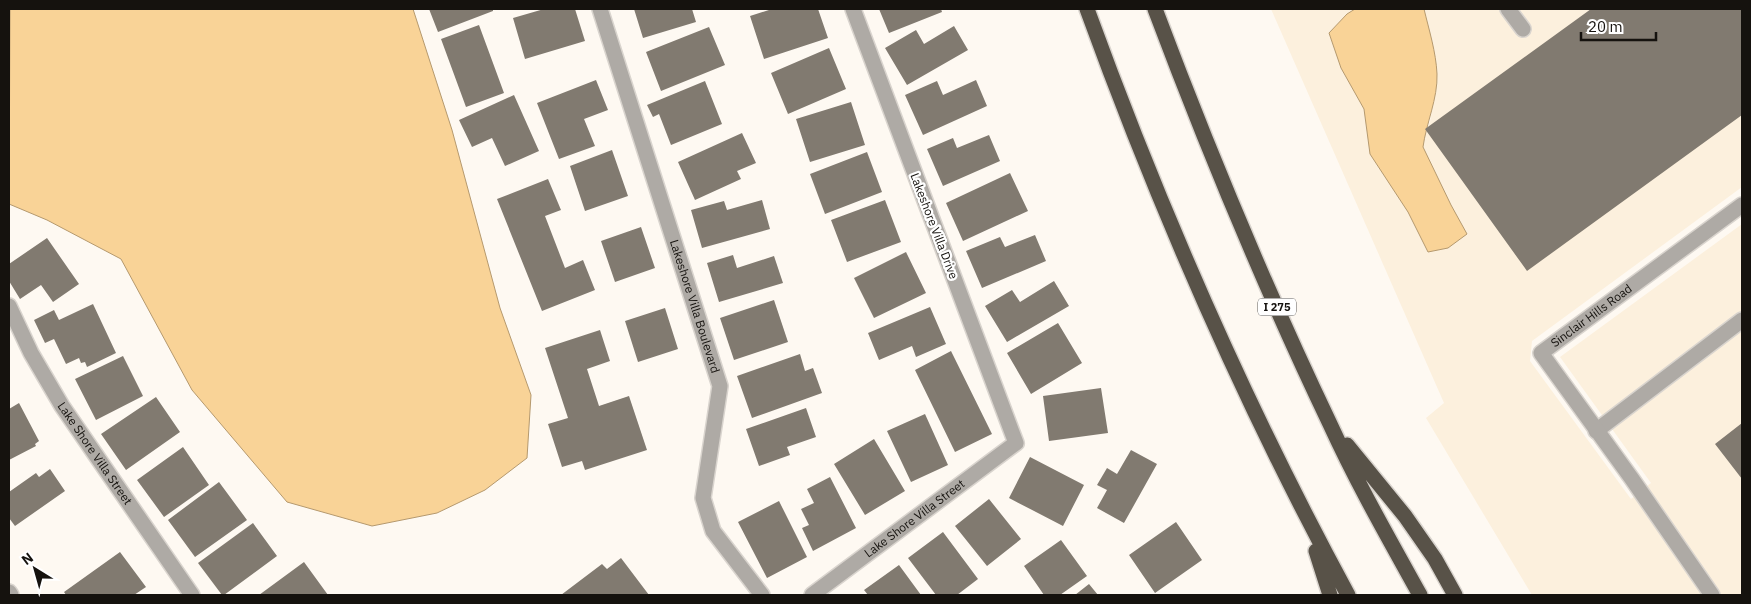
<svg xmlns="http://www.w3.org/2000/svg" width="1751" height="604" font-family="'IBM Plex Sans',sans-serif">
  <rect width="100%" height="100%" fill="#fef9f2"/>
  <path fill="#fcf0dd" d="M1271 9H1355L1347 14 1329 33 1341 68 1364 109 1370 154 1408 212 1428 252 1467 234 1451 205 1423 147 1424 138 1430 122 1437 75 1431 37 1424 9H1742V187L1532 341 1530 361 1631 499 1651 483 1560 357 1742 224V595H1532L1426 418 1444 403Z"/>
  <path fill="#f9d397" stroke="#b5996e" d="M10 9H413L452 130 500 308 531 395 527 458 485 490 437 513 372 526 287 502 192 390 121 259 47 220 9 204Z
    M1355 9H1424C1429 30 1436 52 1437 74 1438 98 1426 124 1423 147L1451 205 1467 234 1448 248 1428 252 1408 212 1370 154 1364 109 1341 68 1329 33 1347 14Z"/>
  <path fill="#817a70" d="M429 9H493V11L438 32Z
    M544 9H575L585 41 525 59 513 18Z
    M634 9H692L696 22 643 38Z
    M772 9H818L828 38 764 59 750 16Z
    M879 9H941L942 12 889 33Z
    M1591 9H1742V115L1527 271 1425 129Z
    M479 25 504 93 466 107 441 39Z
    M954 26 968 50 907 85 885 48 916 30 924 44Z
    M709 27 725 65 661 91 646 52Z
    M829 48 846 89 788 114 771 73Z
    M596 80 608 110 584 119 595 146 559 159 537 103Z
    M976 80 987 106 923 135 905 95 937 81 943 95Z
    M705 81 722 124 671 145 659 114 653 117 647 105Z
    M514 95 539 151 505 166 492 138 472 147 459 120Z
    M851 102 865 145 810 162 796 119Z
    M742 133 756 163 737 171 741 179 695 200 678 162Z
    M989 135 1000 161 943 186 927 149 953 138 957 148Z
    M612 150 628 196 585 211 570 166Z
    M867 152 882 192 825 214 810 174Z
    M1010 173 1028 211 963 241 946 203Z
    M548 179 561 210 545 216 565 268 583 260 595 290 542 311 497 199Z
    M762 200 770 229 702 248 691 210 724 201 727 210Z
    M885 200 901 242 847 262 831 220Z
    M641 227 655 268 615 282 601 241Z
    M1035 235 1046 261 982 288 966 251 1000 237 1005 247Z
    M47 238 79 284 53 302 41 285 20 299 9 281V264Z
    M906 252 926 293 874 318 854 278Z
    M733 255 737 268 774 256 783 283 719 302 707 263Z
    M1054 281 1069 306 1007 342 985 306 1012 290 1020 302Z
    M774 300 788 342 734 360 720 318Z
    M93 304 116 353 87 367 85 362 81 363 79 358 66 364 54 339 45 343 34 320 54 310 59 320Z
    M930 307 946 344 916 357 912 346 879 360 868 333Z
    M665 308 678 349 638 362 625 321Z
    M1058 323 1082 363 1031 394 1007 353Z
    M600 330 610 361 587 369 599 406 629 396 647 450 585 470 582 461 562 467 548 424 568 418 545 348Z
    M951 351 992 434 955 452 915 370Z
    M800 354 805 371 813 368 822 393 752 418 737 376Z
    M123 356 143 396 96 420 75 379Z
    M1101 388 1108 433 1049 441 1043 396Z
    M156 397 180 432 126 470 101 434Z
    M19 403 39 441 35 444 36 446 9 460V409Z
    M806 408 816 437 787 447 790 455 759 466 746 429Z
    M925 414 948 465 911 482 887 431Z
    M1742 423V479L1715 444Z
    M874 439 905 491 865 515 834 464Z
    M183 447 209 485 164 517 137 480Z
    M1131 450 1157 464 1124 523 1097 508 1107 490 1097 485 1107 468 1117 474Z
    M1030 457 1084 485 1063 526 1009 498Z
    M50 469 65 491 15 526 9 518V492L36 473 39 477Z
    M830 477 856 528 813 551 802 528 809 525 801 509 814 503 807 489Z
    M219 482 247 520 195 557 168 520Z
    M989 499 1021 539 987 566 955 526Z
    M779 501 807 557 767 578 738 522Z
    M1176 522 1202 560 1155 593 1129 555Z
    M253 523 277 556 224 595H222L198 563Z
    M943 532 978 579 957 595H936L908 558Z
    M1061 540 1087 576 1060 595H1044L1024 566Z
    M120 552 146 587 134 595H66L64 592Z
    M621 558 649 595H561L602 564 607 569Z
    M304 562 328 595H259Z
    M899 565 921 595H868L864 590Z
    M1089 584 1098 595H1075Z"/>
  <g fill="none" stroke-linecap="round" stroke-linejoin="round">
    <defs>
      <g id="minor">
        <path id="s1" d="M600 9 720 386 703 498 713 531 762 595"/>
        <path d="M1508 9 1523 29"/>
        <path id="s2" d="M9 306 31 353 62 406 192 595"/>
        <path d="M1596 431 1742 320"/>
        <path d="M9 592 11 595"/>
        <path id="s3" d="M812 595 1016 443 853 9"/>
        <path id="s4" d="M1712 595 1632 479 1541 353 1742 205"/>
      </g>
      <path id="highway" d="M1087 9C1160 210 1246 407 1348 595
        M1155 9C1208 150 1265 288 1330 424 1357 483 1389 539 1420 595
        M1347 445 1405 516 1435 559 1455 595
        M1316 551 1330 595"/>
    </defs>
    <use href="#minor" stroke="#d9d4ce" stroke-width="18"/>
    <use href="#highway" stroke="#d9d4ce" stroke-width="18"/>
    <use href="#minor" stroke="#aeaaa5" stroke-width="15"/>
    <use href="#highway" stroke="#585248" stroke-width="15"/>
  </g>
  <g text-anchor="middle" stroke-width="4.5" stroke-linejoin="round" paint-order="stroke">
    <rect fill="#fff" stroke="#5b5956" stroke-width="1" x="1258" y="298.5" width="38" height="17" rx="4"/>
    <g font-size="11" font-weight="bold" fill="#15120e">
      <text x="1277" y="311">I 275</text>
    </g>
    <g font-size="12" fill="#15120e" stroke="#fff">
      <text transform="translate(934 226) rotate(69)" y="4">Lakeshore Villa Drive</text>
      <text dy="4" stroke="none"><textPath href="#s1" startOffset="312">Lakeshore Villa Boulevard</textPath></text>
      <text dy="4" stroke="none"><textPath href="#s4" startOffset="359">Sinclair Hills Road</textPath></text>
      <text dy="4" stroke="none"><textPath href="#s2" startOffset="171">Lake Shore Villa Street</textPath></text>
      <text dy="4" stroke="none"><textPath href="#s3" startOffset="128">Lake Shore Villa Street</textPath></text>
    </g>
  </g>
  <rect width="1751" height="604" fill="none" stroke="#15120e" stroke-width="20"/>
  <g transform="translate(35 569) rotate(323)" stroke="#ffffff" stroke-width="4" paint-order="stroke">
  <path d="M0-4L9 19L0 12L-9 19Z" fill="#15120e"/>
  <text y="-8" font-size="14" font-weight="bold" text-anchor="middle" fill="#15120e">N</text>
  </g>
  <path d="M1581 32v8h75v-8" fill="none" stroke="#15120e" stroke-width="2.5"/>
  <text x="1588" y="32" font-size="15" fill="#15120e" stroke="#ffffff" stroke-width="4" paint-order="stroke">20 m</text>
</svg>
